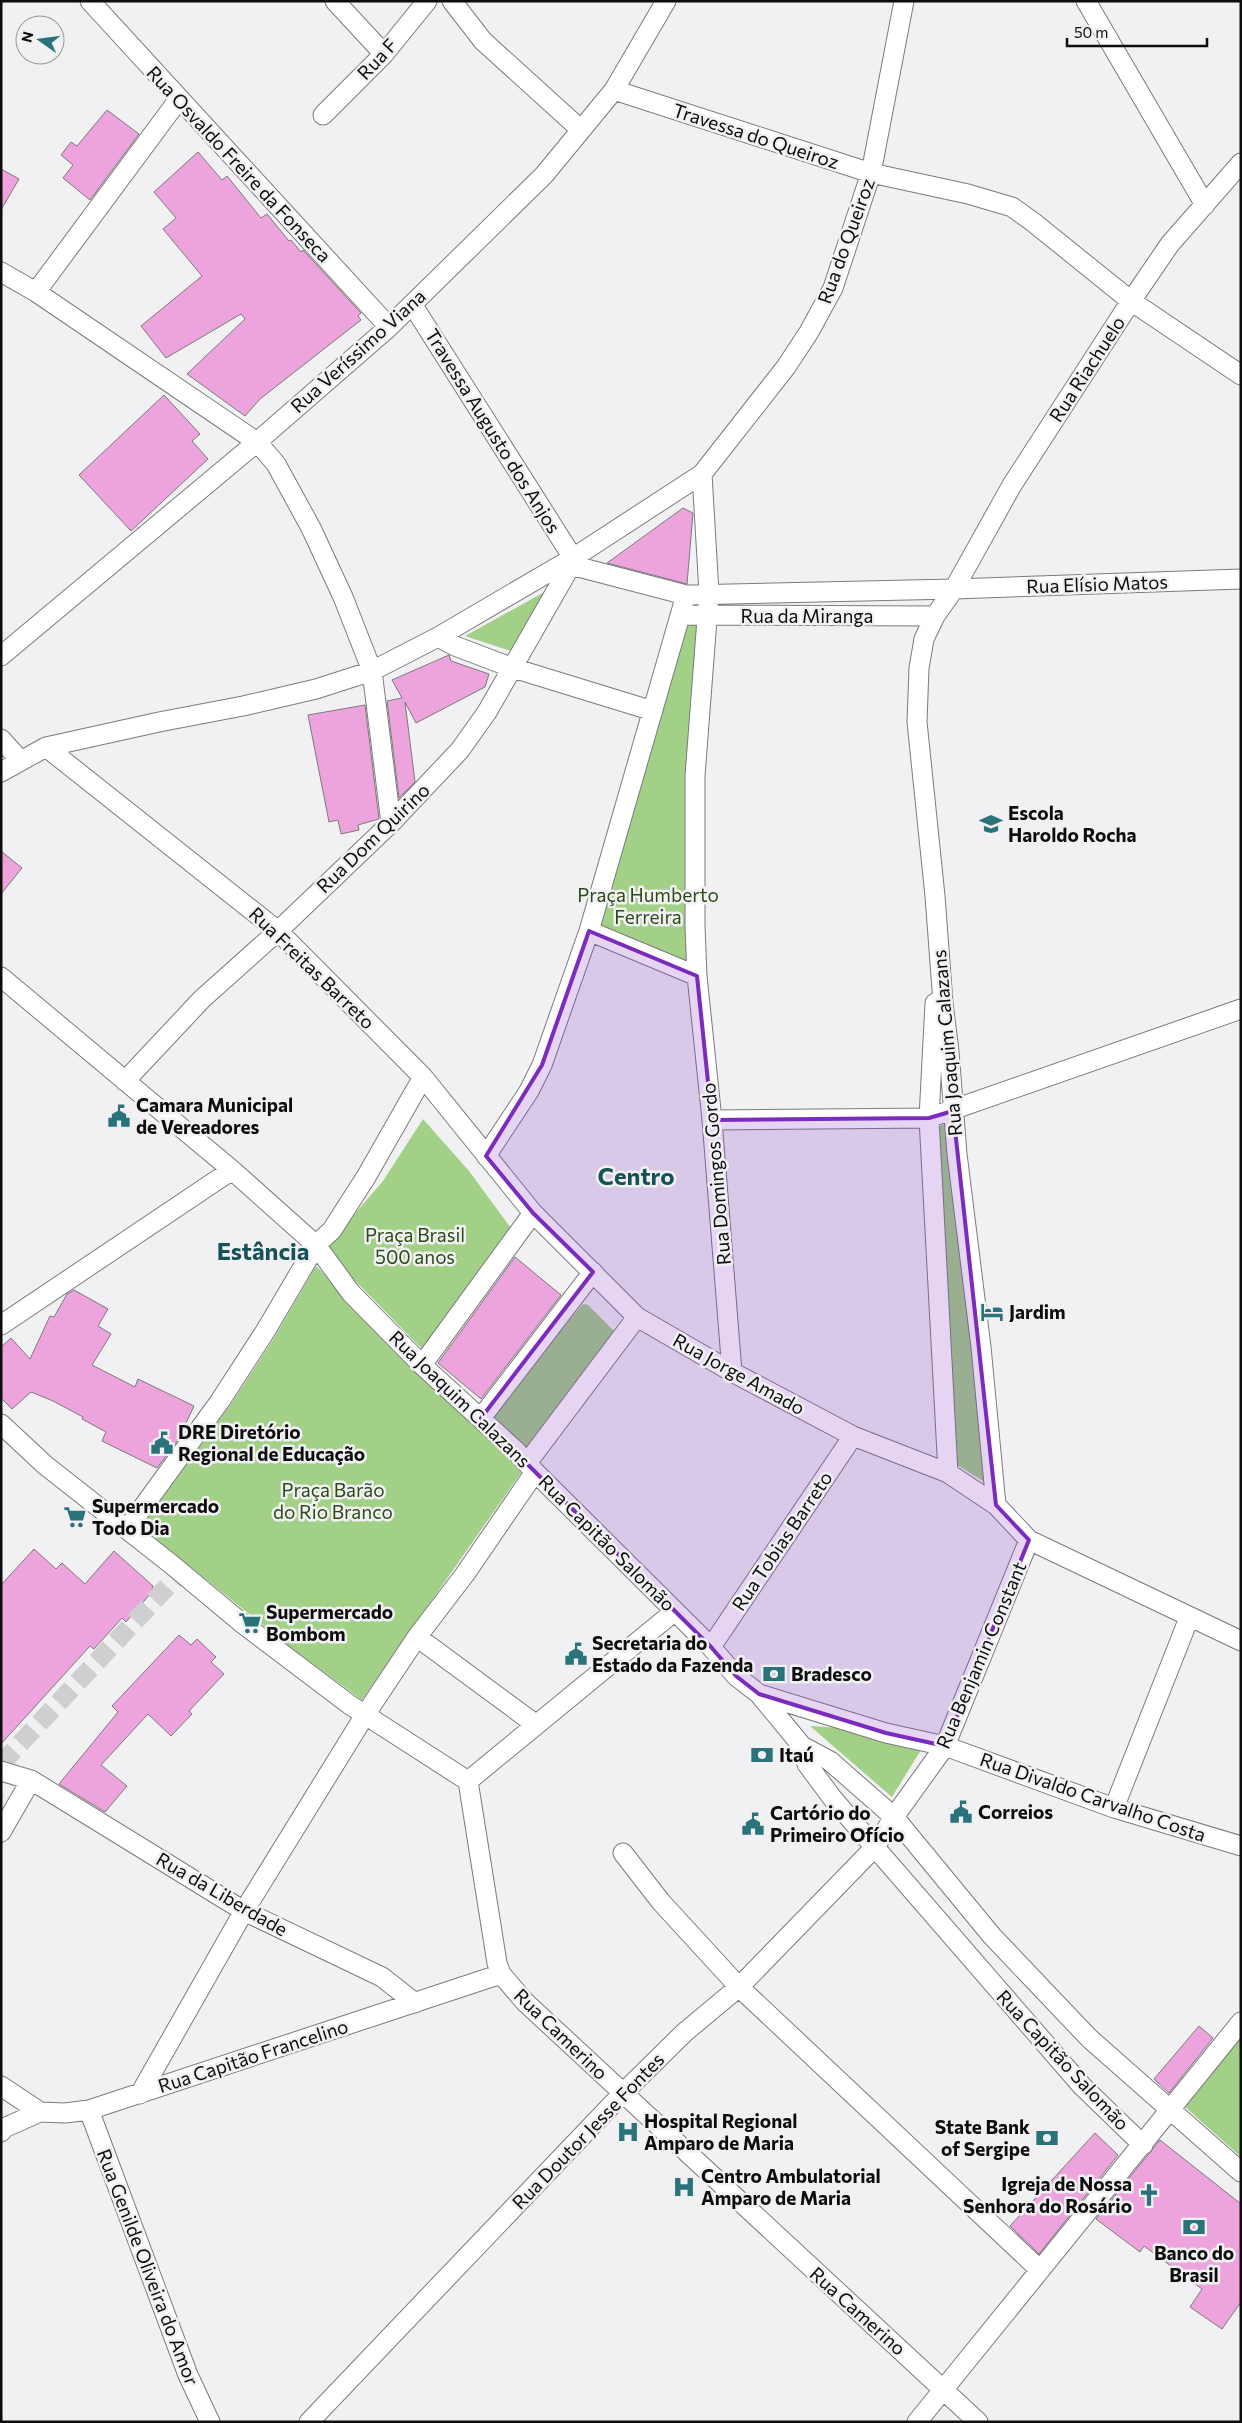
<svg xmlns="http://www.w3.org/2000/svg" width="1242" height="2423" font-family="Commissioner,sans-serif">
  <rect width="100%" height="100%" fill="#f1f1f4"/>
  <path fill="#a2d086" d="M550 589 517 653 465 636Z
    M704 608 699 977 582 941 681 613Z
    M423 1119 469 1171 511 1228 423 1350 324 1249 383 1181Z
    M950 1123 988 1484 954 1463 936 1127Z
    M316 1266 523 1470 362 1700 290 1647 141 1527 231 1404 274 1338Z
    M583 1304 588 1305 626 1343C601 1386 569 1423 538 1461L489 1416Z
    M810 1726 900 1732 924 1745 892 1797Z
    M1241 2037V2157L1183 2105Z"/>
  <path fill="#eda4dd" stroke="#7c797b" d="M107 110 139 134 90 200 63 178 73 165 61 155 71 142 77 146Z
    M198 152 222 180 227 176 261 218 267 214 289 241 291 240 301 252 303 250 361 313 358 316 361 320 260 399 245 416 187 374 245 319 241 314 166 358 141 326 202 276 163 229 176 218 154 192Z
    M1 169 19 179 1 210Z
    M164 395 200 434 192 441 208 459 131 531 79 475Z
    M683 508 693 513 687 584 607 563Z
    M449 655 451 661 489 674 485 687 416 723 405 702 415 782 399 798 387 701 402 698 392 680Z
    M365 705 379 819 358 825 359 830 341 834 338 820 329 822 308 715Z
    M1 851 22 868 1 894Z
    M515 1257 561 1295 481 1399 438 1363Z
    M74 1290 108 1309 98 1326 111 1334 92 1365 135 1387 138 1379 194 1406 178 1440 157 1468 102 1441 106 1432 82 1419 83 1417 53 1401 31 1392 12 1409 1 1398V1347L11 1338 30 1359 50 1316 54 1317 67 1294Z
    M34 1549 56 1569 62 1563 85 1584 114 1551 153 1586 151 1593 126 1622 122 1618 94 1649 90 1646 1 1744V1585Z
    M179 1635 191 1645 197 1639 216 1657 211 1662 224 1674 189 1711 192 1714 171 1736 148 1714 101 1765 127 1786 105 1812 59 1784 118 1712 112 1706Z
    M1199 2026 1213 2038 1169 2093 1154 2079Z
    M1095 2133 1118 2155 1039 2254 1010 2226Z
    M1160 2140 1241 2204V2302L1222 2329 1190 2307 1202 2289 1144 2246 1140 2252 1096 2219Z"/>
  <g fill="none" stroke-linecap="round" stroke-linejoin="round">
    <path stroke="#cfcfd2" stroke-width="19" stroke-dasharray="19 9" stroke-linecap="butt" d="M1 1764 181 1572"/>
    <defs>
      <path id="minor" d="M90 1 389 327
        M335 1 384 54
        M452 1 483 41 580 129
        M1086 1 1205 205
        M614 90 871 173 968 194 1012 207 1033 222 1131 301 1241 375
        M323 115 384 54 427 1
        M1 272 36 292 257 442 276 464 311 528 343 597 372 671 391 823
        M36 292 179 99
        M571 565 686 595 954 589 1241 579
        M686 595 589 931 697 976 695 926V776L709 593 702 474
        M680 615 935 616
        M438 637 455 646 513 668 653 711
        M1 656 257 442 389 327 544 175 614 90 666 1
        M1 739 20 760
        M46 747 278 931 423 1077 533 1213 637 1317 732 1372 853 1436 948 1473 996 1505 1029 1540 1241 1641
        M1 772 46 747 159 722 243 706 316 689 372 671 438 637 573 558 702 474 786 367 809 332 833 288 871 173 904 1
        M697 976 712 1120 732 1372
        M1 977 232 1170 316 1245 351 1293 422 1365 514 1449 535 1472 465 1574 417 1637 365 1715 244 1911 140 2094
        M935 1003 929 1118 948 1473
        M125 1081 202 999 278 931 391 823 460 750 487 712 571 565 573 558 412 304
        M712 1120 929 1118 1241 1009
        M486 1156 529 1091 542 1065 589 931
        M1 1325 232 1170
        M422 1365 533 1213
        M481 1418 593 1272
        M1 1424 45 1465 171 1564 243 1624 350 1705 468 1781
        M527 1463 637 1317
        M535 1472 711 1647 736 1676 759 1694 802 1746 807 1764 833 1799 1082 2086 1143 2145
        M996 1505 981 1347 957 1154 949 1051 943 1003 935 896 917 722 919 668 924 639 935 616 954 589 1012 485 1131 301 1170 244 1241 163
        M127 1529 220 1401 266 1330 316 1245 332 1230 366 1177 423 1077
        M417 1637 535 1724
        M711 1647 853 1436
        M759 1694 886 1733 945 1746 1114 1808 1241 1846
        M802 1746 830 1761 894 1817 992 1936 1089 2038 1241 2172
        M1 1771 31 1780 244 1911 382 1977 415 2003
        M468 1781 497 1963 501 1974 525 2002 978 2422
        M468 1781 675 1611
        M1114 1808 1189 1618
        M1 1832 31 1780
        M623 1853 661 1902 739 1987 1040 2270
        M1 2086 40 2112
        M89 2110 188 2375 210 2422
        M1 2132 4 2128 40 2112 65 2113 89 2110 501 1974
        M309 2422 623 2093 685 2032 739 1987 875 1847 894 1817 945 1746 1029 1540
        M917 2422 1241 2022"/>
    </defs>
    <use href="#minor" stroke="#7b7a7d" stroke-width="21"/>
    <use href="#minor" stroke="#fff" stroke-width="19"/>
  </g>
  <path fill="#7b2cbf" fill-opacity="0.2" stroke="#7b2cbf" stroke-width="4" stroke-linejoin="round" d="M589 931 697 976 712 1120 929 1118 953 1111 996 1505 1029 1540 945 1746 886 1733 759 1694 736 1676 711 1647 481 1418 593 1272 533 1213 486 1156 542 1065Z"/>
  <defs>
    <symbol id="school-bare" viewBox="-9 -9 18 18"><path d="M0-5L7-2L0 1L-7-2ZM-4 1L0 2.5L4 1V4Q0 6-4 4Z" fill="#2a737b" stroke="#f1f1f4" stroke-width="2.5" paint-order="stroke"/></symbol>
    <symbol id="civic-bare" viewBox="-9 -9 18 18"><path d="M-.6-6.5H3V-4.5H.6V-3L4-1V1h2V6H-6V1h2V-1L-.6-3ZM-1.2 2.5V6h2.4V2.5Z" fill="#2a737b" stroke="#f1f1f4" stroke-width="2.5" paint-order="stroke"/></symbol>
    <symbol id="hotel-bare" viewBox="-9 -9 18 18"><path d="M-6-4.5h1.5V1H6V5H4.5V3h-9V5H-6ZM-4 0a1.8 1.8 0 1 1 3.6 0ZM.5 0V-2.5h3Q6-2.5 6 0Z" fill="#2a737b" stroke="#f1f1f4" stroke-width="2.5" paint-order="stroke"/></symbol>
    <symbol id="supermarket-bare" viewBox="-9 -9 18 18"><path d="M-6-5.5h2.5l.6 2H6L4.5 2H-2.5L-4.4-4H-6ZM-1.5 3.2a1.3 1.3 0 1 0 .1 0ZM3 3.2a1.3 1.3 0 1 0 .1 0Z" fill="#2a737b" stroke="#f1f1f4" stroke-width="2.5" paint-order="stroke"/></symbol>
    <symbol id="bank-bare" viewBox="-9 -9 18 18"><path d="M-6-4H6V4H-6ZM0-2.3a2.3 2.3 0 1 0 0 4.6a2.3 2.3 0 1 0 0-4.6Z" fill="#2a737b" stroke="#f1f1f4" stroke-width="2.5" paint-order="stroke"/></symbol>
    <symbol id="hospital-bare" viewBox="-9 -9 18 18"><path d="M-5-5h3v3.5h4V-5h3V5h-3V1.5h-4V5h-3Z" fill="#2a737b" stroke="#f1f1f4" stroke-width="2.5" paint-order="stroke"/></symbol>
    <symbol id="church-bare" viewBox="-9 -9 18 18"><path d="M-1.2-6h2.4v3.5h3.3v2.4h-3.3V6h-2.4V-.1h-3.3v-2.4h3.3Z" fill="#2a737b" stroke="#f1f1f4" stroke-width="2.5" paint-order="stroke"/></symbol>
  </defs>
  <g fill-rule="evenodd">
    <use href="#school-bare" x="975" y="808" width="32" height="32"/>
    <use href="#civic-bare" x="103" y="1100" width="32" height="32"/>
    <use href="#hotel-bare" x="976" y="1296" width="32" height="32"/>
    <use href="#civic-bare" x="146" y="1427" width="32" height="32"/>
    <use href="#supermarket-bare" x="59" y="1501" width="32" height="32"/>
    <use href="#supermarket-bare" x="234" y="1607" width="32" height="32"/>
    <use href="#civic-bare" x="560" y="1638" width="32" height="32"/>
    <use href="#bank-bare" x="758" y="1658" width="32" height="32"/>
    <use href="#bank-bare" x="746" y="1739" width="32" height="32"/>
    <use href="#civic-bare" x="945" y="1796" width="32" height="32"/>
    <use href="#civic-bare" x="737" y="1808" width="32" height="32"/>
    <use href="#hospital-bare" x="612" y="2116" width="32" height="32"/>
    <use href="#bank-bare" x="1031" y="2122" width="32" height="32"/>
    <use href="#hospital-bare" x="668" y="2171" width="32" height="32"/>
    <use href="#church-bare" x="1133" y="2179" width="32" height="32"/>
    <use href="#bank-bare" x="1178" y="2211" width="32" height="32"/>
  </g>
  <g text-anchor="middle" stroke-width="5" stroke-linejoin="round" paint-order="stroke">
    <g font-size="19" fill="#0d0d0e" stroke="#f1f1f4">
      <text transform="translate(377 59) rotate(-47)" y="7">Rua F</text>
      <text transform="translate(756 136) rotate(18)" y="7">Travessa do Queiroz</text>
      <text transform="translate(239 164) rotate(47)" y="7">Rua Osvaldo Freire da Fonseca</text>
      <text transform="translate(846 241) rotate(-70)" y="7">Rua do Queiroz</text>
      <text transform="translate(358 351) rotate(-42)" y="7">Rua Veríssimo Viana</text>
      <text transform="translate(1087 369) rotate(-57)" y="7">Rua Riachuelo</text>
      <text transform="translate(493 431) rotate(58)" y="7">Travessa Augusto dos Anjos</text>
      <text transform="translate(1097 584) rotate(-2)" y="7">Rua Elísio Matos</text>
      <text x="807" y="623">Rua da Miranga</text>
      <text transform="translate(373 838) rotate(-44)" y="7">Rua Dom Quirino</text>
      <text transform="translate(312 968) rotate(44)" y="7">Rua Freitas Barreto</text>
      <text transform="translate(947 1043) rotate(-95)" y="7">Rua Joaquim Calazans</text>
      <text transform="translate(716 1174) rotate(-95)" y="7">Rua Domingos Gordo</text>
      <text transform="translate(739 1374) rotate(29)" y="7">Rua Jorge Amado</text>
      <text transform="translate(460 1399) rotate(44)" y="7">Rua Joaquim Calazans</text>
      <text transform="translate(782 1541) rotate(-56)" y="7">Rua Tobias Barreto</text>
      <text transform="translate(607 1543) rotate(45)" y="7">Rua Capitão Salomão</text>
      <text transform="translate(981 1655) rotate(-67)" y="7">Rua Benjamin Constant</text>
      <text transform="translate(1093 1797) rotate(19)" y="7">Rua Divaldo Carvalho Costa</text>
      <text transform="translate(222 1894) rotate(30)" y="7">Rua da Liberdade</text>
      <text transform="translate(561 2034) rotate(44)" y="7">Rua Camerino</text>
      <text transform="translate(253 2056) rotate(-18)" y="7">Rua Capitão Francelino</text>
      <text transform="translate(1063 2060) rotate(47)" y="7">Rua Capitão Salomão</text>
      <text transform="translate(588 2131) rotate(-46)" y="7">Rua Doutor Jesse Fontes</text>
      <text transform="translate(148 2267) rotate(69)" y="7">Rua Genilde Oliveira do Amor</text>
      <text transform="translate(858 2311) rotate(42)" y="7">Rua Camerino</text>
    </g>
    <g font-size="19" font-weight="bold" fill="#0d0d0e" stroke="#f1f1f4" text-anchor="start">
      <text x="1008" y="820">Escola<tspan x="1008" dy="22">Haroldo Rocha</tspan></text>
      <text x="136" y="1112">Camara Municipal<tspan x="136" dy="22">de Vereadores</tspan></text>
      <text x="1009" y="1319">Jardim</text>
      <text x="178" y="1439">DRE Diretório<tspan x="178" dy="22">Regional de Educação</tspan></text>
      <text x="92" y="1513">Supermercado<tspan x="92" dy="22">Todo Dia</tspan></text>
      <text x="266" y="1619">Supermercado<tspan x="266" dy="22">Bombom</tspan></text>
      <text x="592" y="1650">Secretaria do<tspan x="592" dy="22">Estado da Fazenda</tspan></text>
      <text x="791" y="1681">Bradesco</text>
      <text x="779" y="1762">Itaú</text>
      <text x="978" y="1819">Correios</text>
      <text x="770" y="1820">Cartório do<tspan x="770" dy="22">Primeiro Ofício</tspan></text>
      <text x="644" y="2128">Hospital Regional<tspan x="644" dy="22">Amparo de Maria</tspan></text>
      <text x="1030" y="2134" text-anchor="end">State Bank<tspan x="1030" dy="22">of Sergipe</tspan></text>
      <text x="701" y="2183">Centro Ambulatorial<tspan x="701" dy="22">Amparo de Maria</tspan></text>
      <text x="1132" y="2191" text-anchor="end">Igreja de Nossa<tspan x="1132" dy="22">Senhora do Rosário</tspan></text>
      <text x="1194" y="2260" text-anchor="middle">Banco do<tspan x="1194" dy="22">Brasil</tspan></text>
    </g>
    <g font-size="19" fill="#2c4a16" stroke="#f1f1f4">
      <text x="648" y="902">Praça Humberto<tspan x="648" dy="22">Ferreira</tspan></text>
      <text x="415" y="1242">Praça Brasil<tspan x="415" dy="22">500 anos</tspan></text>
      <text x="333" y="1497">Praça Barão<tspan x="333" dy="22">do Rio Branco</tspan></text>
    </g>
    <g font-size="24" font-weight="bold" fill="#155157" stroke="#f1f1f4">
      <text x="636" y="1185">Centro</text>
      <text x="263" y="1260">Estância</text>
    </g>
  </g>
  <rect width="1242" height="2423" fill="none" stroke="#0d0d0e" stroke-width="5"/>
  <g transform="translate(40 40) rotate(284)"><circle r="24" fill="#f1f1f4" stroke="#969698"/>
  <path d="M0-4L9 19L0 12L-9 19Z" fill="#2a737b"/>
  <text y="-8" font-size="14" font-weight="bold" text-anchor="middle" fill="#0d0d0e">N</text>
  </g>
  <path d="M1067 38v8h140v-8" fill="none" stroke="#0d0d0e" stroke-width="2.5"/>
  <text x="1074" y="38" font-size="15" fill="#0d0d0e" stroke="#f1f1f4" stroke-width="4" paint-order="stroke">50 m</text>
</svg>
